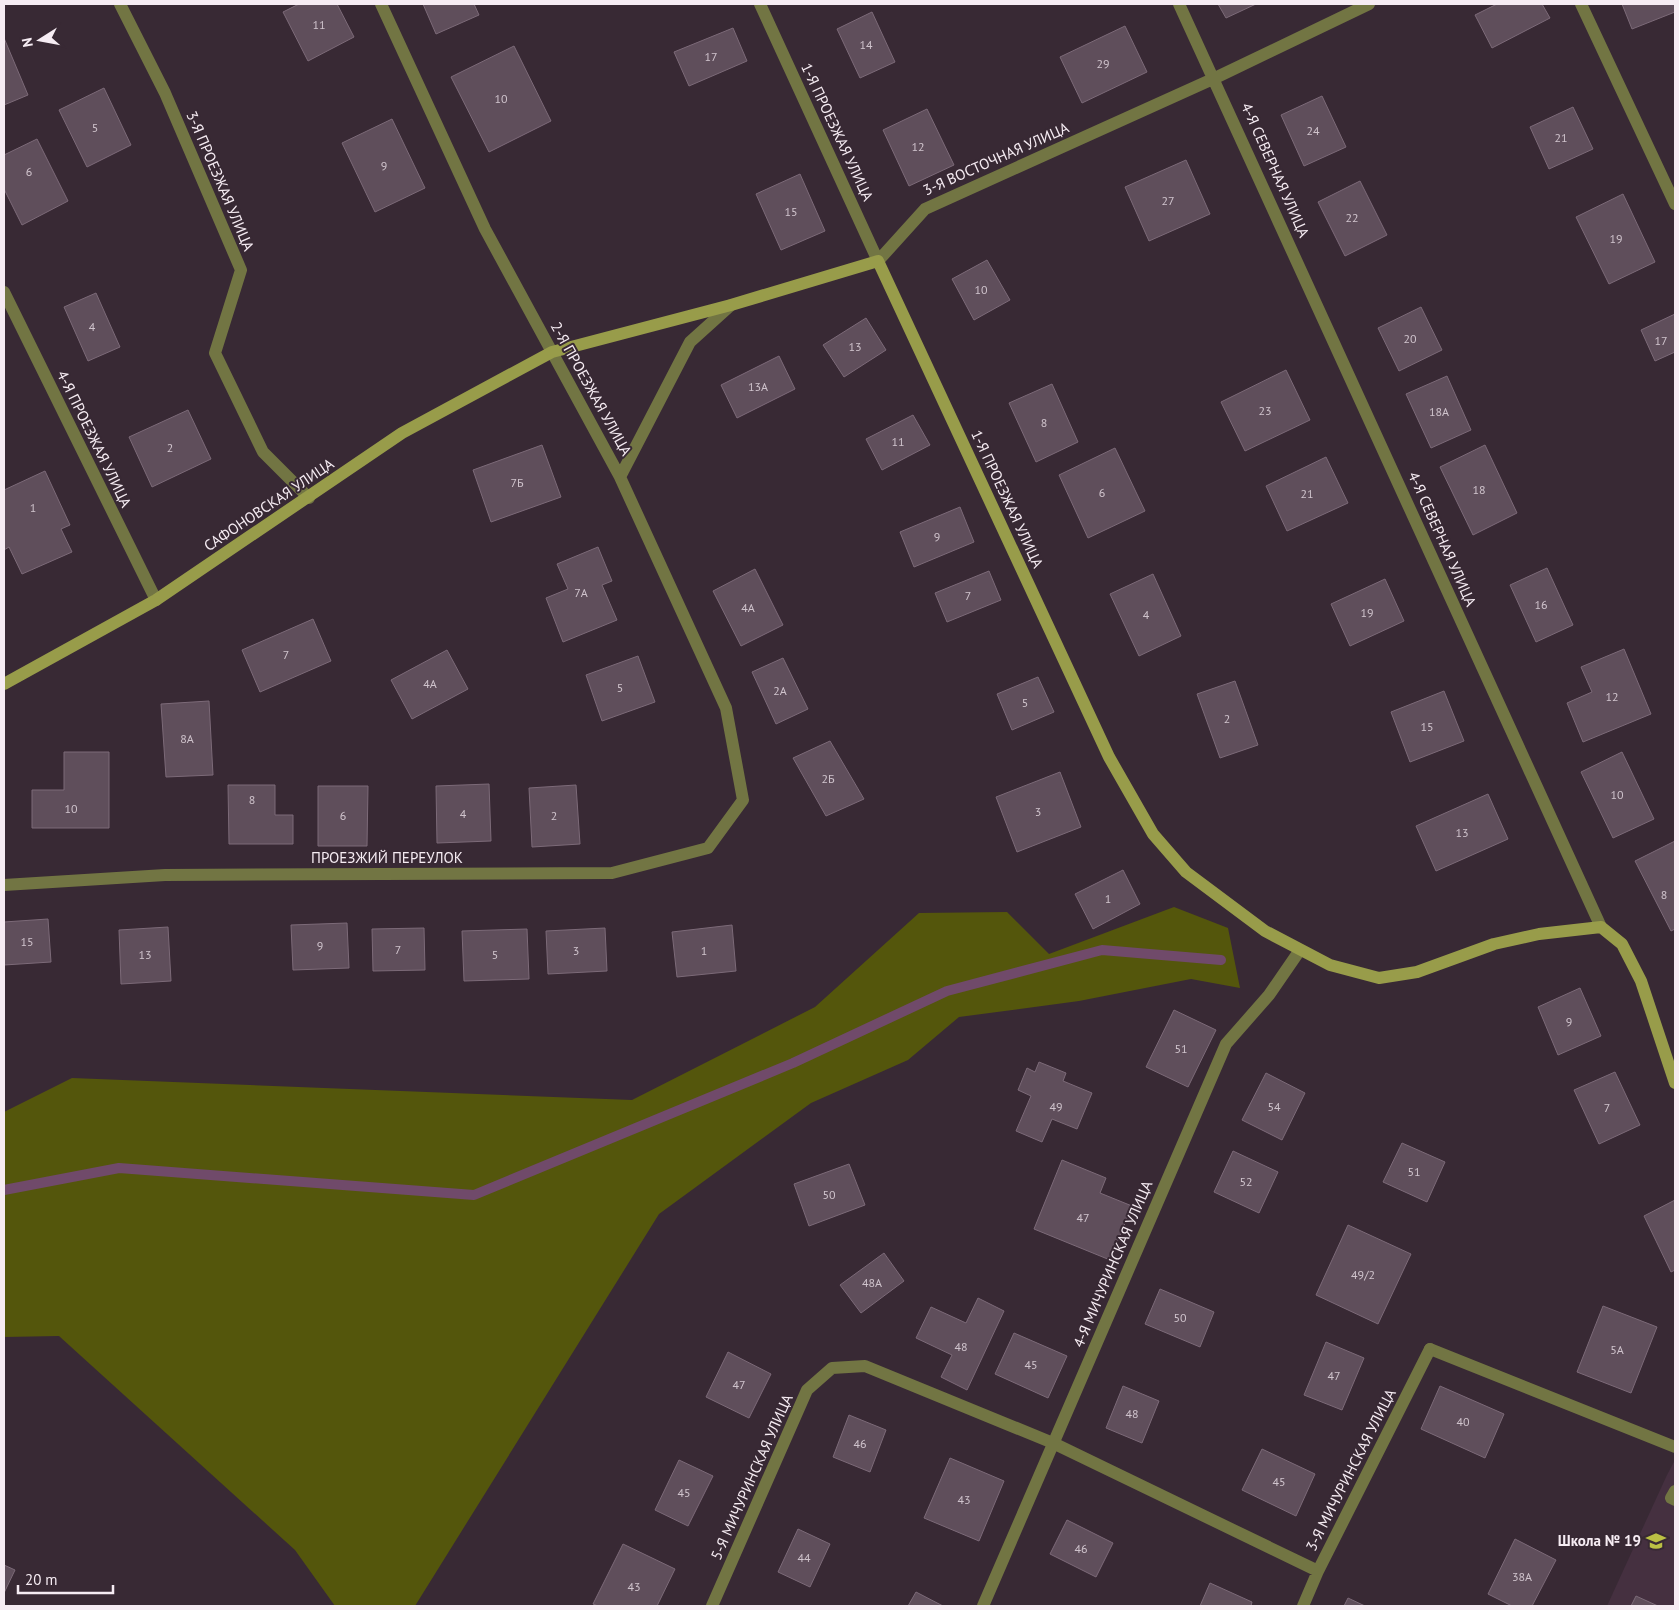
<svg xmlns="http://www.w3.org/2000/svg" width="1679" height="1610" font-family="'PT Sans',sans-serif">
  <rect width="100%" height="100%" fill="#382934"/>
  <path fill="#453040" d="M1675 1460V1606H1607L1667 1475Z"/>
  <path fill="#54560c" d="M1174 907 1228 928 1240 988 1191 979 1079 1001 959 1017 908 1060 811 1103 659 1214 415 1606H335L295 1550 59 1336 4 1337V1112L72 1078 632 1100 815 1007 919 913 1007 912 1049 954Z"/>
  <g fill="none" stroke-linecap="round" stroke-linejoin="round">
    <path stroke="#704a6a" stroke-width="10" d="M4 1190 119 1168 474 1195 793 1063 947 991 1102 950 1221 960"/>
  </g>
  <path fill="#5f4e5b" stroke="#7c6a78" d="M299 4H337L354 37 308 61 283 12Z
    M423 4H474L479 15 436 34Z
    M1218 4H1256L1226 18Z
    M1497 4H1542L1550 18 1492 48 1475 15Z
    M1622 4H1675V12L1632 29Z
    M872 12 895 62 860 78 837 29Z
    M1125 26 1147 72 1082 103 1060 57Z
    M733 28 747 61 689 86 674 52Z
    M4 38 28 95 4 105Z
    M514 46 551 121 489 152 451 77Z
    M104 88 131 145 87 167 59 110Z
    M1322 96 1346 147 1304 166 1281 115Z
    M1573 107 1593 149 1549 169 1530 127Z
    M927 109 954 165 909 186 883 130Z
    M392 119 425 188 375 212 342 143Z
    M37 139 68 201 22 225 4 189V155Z
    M1186 160 1210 214 1149 241 1125 187Z
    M800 174 825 231 781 250 756 194Z
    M1360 181 1387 235 1345 256 1318 202Z
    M1623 194 1655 262 1609 284 1576 217Z
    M987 260 1010 300 974 320 952 279Z
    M96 293 120 347 88 361 64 307Z
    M1421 307 1442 350 1399 371 1378 328Z
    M1675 314V352L1655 361 1641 330Z
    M866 318 886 350 844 377 823 345Z
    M779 356 795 389 737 418 721 385Z
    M1286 370 1310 420 1245 451 1221 402Z
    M1447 376 1471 430 1431 448 1406 394Z
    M1052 384 1078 442 1036 462 1009 403Z
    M188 410 211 459 152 487 129 437Z
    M913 415 930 445 882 470 866 439Z
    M542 445 561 497 491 522 473 470Z
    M1485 445 1517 513 1473 535 1440 467Z
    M1115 448 1145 511 1088 538 1059 475Z
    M1326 457 1348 503 1287 531 1266 486Z
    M45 471 70 525 61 529 72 552 22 574 9 547 4 550V490Z
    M960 507 974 542 914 567 900 532Z
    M598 547 612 581 602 585 617 620 563 642 546 598 568 589 557 564Z
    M1547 568 1573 625 1536 642 1510 585Z
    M755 569 783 625 741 646 713 591Z
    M989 571 1001 600 947 622 935 593Z
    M1153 574 1181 636 1139 656 1110 594Z
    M1385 579 1404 621 1350 646 1331 604Z
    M313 619 331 661 260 692 242 650Z
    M1624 649 1651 714 1583 742 1567 703 1592 692 1581 667Z
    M447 650 468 689 412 719 391 680Z
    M638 656 655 702 602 721 586 675Z
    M783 658 808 709 776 724 752 672Z
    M1038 677 1054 712 1012 730 997 694Z
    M1235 681 1258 745 1220 758 1197 694Z
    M1444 691 1464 741 1410 762 1391 712Z
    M209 701 213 775 166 777 161 704Z
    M830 741 864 799 826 816 793 758Z
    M64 752H109V828H32V790H64Z
    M1622 752 1654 819 1613 838 1581 772Z
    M1060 772 1081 827 1017 852 996 797Z
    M489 784 491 841 437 843 436 786Z
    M228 785H275V815H293V844H229Z
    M576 785 580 844 532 847 529 788Z
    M318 786H368L367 846H318Z
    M1488 794 1508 839 1436 871 1416 826Z
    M1675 841V929L1671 931 1635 861Z
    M1123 870 1140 904 1093 929 1075 894Z
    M48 919 51 962 4 965V922Z
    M347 923 349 968 293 970 291 925Z
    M732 925 736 971 677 977 672 932Z
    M168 927 171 981 121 984 119 930Z
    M424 928 425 970 373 971 372 929Z
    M605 928 607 971 548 974 546 931Z
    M527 929 529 979 464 981 462 931Z
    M1580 988 1601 1036 1558 1055 1538 1007Z
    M1174 1010 1216 1030 1188 1087 1146 1067Z
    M1039 1062 1066 1073 1063 1081 1092 1093 1077 1129 1052 1119 1042 1142 1016 1131 1031 1096 1018 1090 1027 1068 1035 1072Z
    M1615 1072 1640 1125 1599 1144 1574 1090Z
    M1266 1073 1305 1093 1282 1140 1242 1120Z
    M1402 1143 1445 1162 1427 1202 1383 1182Z
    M1233 1151 1278 1172 1259 1213 1214 1192Z
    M1062 1160 1106 1178 1100 1193 1132 1206 1110 1260 1034 1229Z
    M849 1164 865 1205 809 1226 794 1184Z
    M1675 1200V1270L1671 1272 1644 1216Z
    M1348 1225 1411 1254 1378 1324 1316 1295Z
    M884 1253 904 1281 861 1313 840 1285Z
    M1160 1289 1214 1312 1200 1347 1145 1324Z
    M978 1298 1004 1311 967 1390 941 1377 952 1355 916 1338 931 1307 966 1323Z
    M1603 1306 1657 1327 1631 1393 1577 1372Z
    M1014 1333 1067 1356 1048 1398 995 1374Z
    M1326 1342 1364 1358 1342 1410 1304 1395Z
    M728 1352 771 1374 749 1418 706 1397Z
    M1123 1386 1159 1401 1142 1443 1106 1428Z
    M1440 1386 1504 1414 1485 1458 1421 1429Z
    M849 1415 886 1430 870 1472 833 1457Z
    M1262 1449 1315 1474 1296 1516 1242 1490Z
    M950 1458 1004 1481 979 1541 924 1518Z
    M679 1460 713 1476 688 1526 655 1510Z
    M1067 1520 1113 1543 1096 1577 1050 1554Z
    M798 1529 830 1544 810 1587 778 1572Z
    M1515 1539 1556 1560 1532 1606H1512L1488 1594Z
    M623 1544 675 1569 657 1606H598L593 1604Z
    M4 1565 15 1570 4 1593Z
    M1210 1583 1252 1602 1251 1606H1200Z
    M916 1592 943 1606H908Z
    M1636 1596 1658 1606H1631Z
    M1348 1598 1365 1606H1344Z"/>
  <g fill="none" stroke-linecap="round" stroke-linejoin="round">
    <path stroke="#727543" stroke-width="12" d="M1430 1349 1675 1447
      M1675 1491 1671 1498 1675 1500"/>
    <path stroke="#727543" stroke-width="12" d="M120 4 165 93 241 270 215 353 263 452 309 498
      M760 4 878 261 925 209 1215 78 1369 4
      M1179 4 1601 927
      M1581 4 1675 204
      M4 292 156 600
      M620 477 690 342 731 305
      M4 885 165 875 612 873 708 848 743 800 726 708 620 477 485 229 381 4
      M712 1606 807 1390 832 1368 865 1366 1053 1443 1318 1571
      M983 1606 1226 1044 1269 995 1300 950
      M1303 1606 1318 1571 1430 1349"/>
    <path stroke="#989c4a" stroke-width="12" d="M4 684 156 600 402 433 552 352 731 305 878 261 1109 757 1153 834 1186 872 1265 931 1330 965 1379 978 1417 972 1494 944 1539 934 1601 927 1622 944 1641 981 1675 1083"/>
  </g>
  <defs>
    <symbol id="school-bare" viewBox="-9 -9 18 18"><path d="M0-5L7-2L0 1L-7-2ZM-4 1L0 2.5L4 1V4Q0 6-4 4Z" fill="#bbc044" stroke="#382934" stroke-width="2.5" paint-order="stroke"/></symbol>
  </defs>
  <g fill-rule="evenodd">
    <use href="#school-bare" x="1642" y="1527" width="28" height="28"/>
  </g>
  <g text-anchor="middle" stroke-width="4" stroke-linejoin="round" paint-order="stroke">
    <g font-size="12" fill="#d0c4cd">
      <text x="319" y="29">11</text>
      <text x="866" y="49">14</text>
      <text x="711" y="61">17</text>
      <text x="1103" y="68">29</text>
      <text x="501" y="103">10</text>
      <text x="95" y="132">5</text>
      <text x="1313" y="135">24</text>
      <text x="1561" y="142">21</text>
      <text x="918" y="151">12</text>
      <text x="384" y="170">9</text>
      <text x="29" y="176">6</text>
      <text x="1168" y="205">27</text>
      <text x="791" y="216">15</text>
      <text x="1352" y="222">22</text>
      <text x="1616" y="243">19</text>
      <text x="981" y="294">10</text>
      <text x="92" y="331">4</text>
      <text x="1410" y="343">20</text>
      <text x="1661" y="345">17</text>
      <text x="855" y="351">13</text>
      <text x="758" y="391">13А</text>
      <text x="1265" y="415">23</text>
      <text x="1439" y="416">18А</text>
      <text x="1044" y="427">8</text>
      <text x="898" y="446">11</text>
      <text x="170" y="452">2</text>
      <text x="517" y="487">7Б</text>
      <text x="1479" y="494">18</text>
      <text x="1102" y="497">6</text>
      <text x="1307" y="498">21</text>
      <text x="33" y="512">1</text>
      <text x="937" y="541">9</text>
      <text x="581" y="597">7А</text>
      <text x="968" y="600">7</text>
      <text x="1541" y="609">16</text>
      <text x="748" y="612">4А</text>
      <text x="1367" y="617">19</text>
      <text x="1146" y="619">4</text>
      <text x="286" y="659">7</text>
      <text x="430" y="688">4А</text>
      <text x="620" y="692">5</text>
      <text x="780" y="695">2А</text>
      <text x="1612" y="701">12</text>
      <text x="1025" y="707">5</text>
      <text x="1227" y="723">2</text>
      <text x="1427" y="731">15</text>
      <text x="187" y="743">8А</text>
      <text x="828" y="783">2Б</text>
      <text x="1617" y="799">10</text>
      <text x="252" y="804">8</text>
      <text x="71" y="813">10</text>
      <text x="1038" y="816">3</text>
      <text x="463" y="818">4</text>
      <text x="343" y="820">6</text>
      <text x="554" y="820">2</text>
      <text x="1462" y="837">13</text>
      <text x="1664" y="899">8</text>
      <text x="1108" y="903">1</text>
      <text x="27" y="946">15</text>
      <text x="320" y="950">9</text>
      <text x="398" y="954">7</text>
      <text x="576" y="955">3</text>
      <text x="704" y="955">1</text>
      <text x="145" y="959">13</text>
      <text x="495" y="959">5</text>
      <text x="1569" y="1026">9</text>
      <text x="1181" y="1053">51</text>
      <text x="1056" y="1111">49</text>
      <text x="1274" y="1111">54</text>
      <text x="1607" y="1112">7</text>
      <text x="1414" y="1176">51</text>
      <text x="1246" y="1186">52</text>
      <text x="829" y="1199">50</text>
      <text x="1083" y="1222">47</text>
      <text x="1363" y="1279">49/2</text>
      <text x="872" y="1287">48А</text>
      <text x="1180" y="1322">50</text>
      <text x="961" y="1351">48</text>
      <text x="1617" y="1354">5А</text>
      <text x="1031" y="1369">45</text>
      <text x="1334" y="1380">47</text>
      <text x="739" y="1389">47</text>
      <text x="1132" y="1418">48</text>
      <text x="1463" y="1426">40</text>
      <text x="860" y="1448">46</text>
      <text x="1279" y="1486">45</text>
      <text x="684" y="1497">45</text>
      <text x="964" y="1504">43</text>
      <text x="1081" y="1553">46</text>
      <text x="804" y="1562">44</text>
      <text x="1522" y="1581">38А</text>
      <text x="634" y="1591">43</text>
    </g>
    <g font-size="15" fill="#f6ecf3" stroke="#382934">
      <text transform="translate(837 132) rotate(65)" y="5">1-Я ПРОЕЗЖАЯ УЛИЦА</text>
      <text transform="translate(996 159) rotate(-24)" y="5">3-Я ВОСТОЧНАЯ УЛИЦА</text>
      <text transform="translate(1275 170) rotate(66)" y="5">4-Я СЕВЕРНАЯ УЛИЦА</text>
      <text transform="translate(220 181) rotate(67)" y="5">3-Я ПРОЕЗЖАЯ УЛИЦА</text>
      <text transform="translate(591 389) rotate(61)" y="5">2-Я ПРОЕЗЖАЯ УЛИЦА</text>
      <text transform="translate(94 439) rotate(64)" y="5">4-Я ПРОЕЗЖАЯ УЛИЦА</text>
      <text transform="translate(1007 499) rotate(65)" y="5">1-Я ПРОЕЗЖАЯ УЛИЦА</text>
      <text transform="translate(269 505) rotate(-34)" y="5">САФОНОВСКАЯ УЛИЦА</text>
      <text transform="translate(1442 539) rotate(66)" y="5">4-Я СЕВЕРНАЯ УЛИЦА</text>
      <text x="387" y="863">ПРОЕЗЖИЙ ПЕРЕУЛОК</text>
      <text transform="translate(1113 1264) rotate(-67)" y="5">4-Я МИЧУРИНСКАЯ УЛИЦА</text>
      <text transform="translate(1351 1470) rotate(-63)" y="5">3-Я МИЧУРИНСКАЯ УЛИЦА</text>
      <text transform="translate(752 1477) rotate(-66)" y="5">5-Я МИЧУРИНСКАЯ УЛИЦА</text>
    </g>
    <g font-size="15" font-weight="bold" fill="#f6ecf3" stroke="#382934" text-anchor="end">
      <text x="1641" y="1546">Школа № 19</text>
    </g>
  </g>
  <rect width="1679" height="1610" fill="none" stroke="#f6ecf3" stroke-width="10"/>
  <g transform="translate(40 40) rotate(259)" stroke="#382934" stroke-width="4" paint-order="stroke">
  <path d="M0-4L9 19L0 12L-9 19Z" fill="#f6ecf3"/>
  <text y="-8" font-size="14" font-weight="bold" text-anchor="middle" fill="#f6ecf3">N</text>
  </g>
  <path d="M18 1585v8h95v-8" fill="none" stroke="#f6ecf3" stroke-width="2.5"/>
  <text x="25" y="1585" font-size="15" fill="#f6ecf3" stroke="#382934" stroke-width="4" paint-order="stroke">20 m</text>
</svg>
